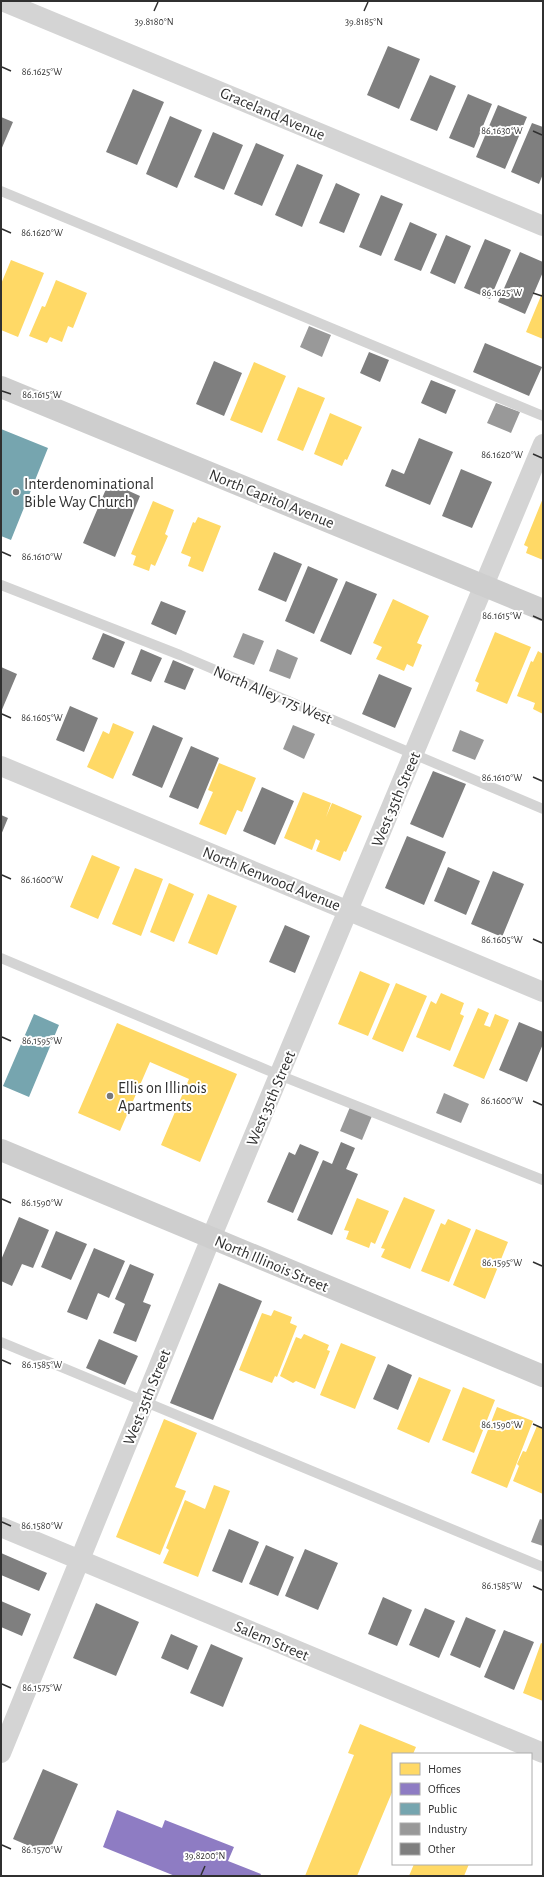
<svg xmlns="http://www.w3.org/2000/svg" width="544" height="1877" font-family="'Alegreya Sans',sans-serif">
  <rect width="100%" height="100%" fill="#fff"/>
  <path fill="#ffd966" d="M11 260 44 273 18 337 1 330V284Z
    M56 280 87 293 73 328 68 326 62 342 50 337 47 343 29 336 42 306 45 307Z
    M543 291V339L526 332Z
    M254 362 286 376 262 433 230 420Z
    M298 387 325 398 303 451 277 440Z
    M330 413 362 427 347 460 345 459 342 466 314 454Z
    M543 498V560L526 553 528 547 524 545Z
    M153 501 174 510 165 534 168 536 155 566 151 564 149 571 133 565 136 556 131 554Z
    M198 517 221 526 203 572 188 566 191 557 181 553 193 522 195 523Z
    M393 599 429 616 417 643 422 645 413 667 407 664 404 671 376 659 382 647 373 643Z
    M495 632 531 647 507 704 476 691 479 683 475 681Z
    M538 651 543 654V714L533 709 535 703 517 696 531 661 533 662Z
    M113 723 134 732 113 779 87 767 103 731 109 734Z
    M219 763 256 778 242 812 237 810 226 835 199 824 213 792 208 790Z
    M303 792 331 803 326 817 332 803 362 816 346 852 344 851 340 861 316 851 320 841 316 839 312 850 284 838Z
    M92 855 120 867 98 919 70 907Z
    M135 868 163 879 141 936 112 924Z
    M169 883 194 894 174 942 150 932Z
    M208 894 237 906 217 955 188 943Z
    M360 971 390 984 368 1036 338 1024Z
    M396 983 427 996 403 1052 372 1039Z
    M441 993 464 1003 460 1014 464 1016 450 1051 416 1037 431 1001 436 1004Z
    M478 1008 489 1013 484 1025 490 1027 495 1014 509 1020 484 1079 453 1066Z
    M117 1023 237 1074 200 1162 161 1145 189 1079 150 1062 120 1131 78 1113Z
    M404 1197 435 1210 410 1269 381 1257 385 1249 381 1248Z
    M357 1198 389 1211 375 1244 371 1242 369 1248 346 1239 349 1231 344 1230Z
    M448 1219 471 1229 449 1282 421 1271 441 1223 445 1225Z
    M476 1229 508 1242 485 1299 453 1285Z
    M274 1310 292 1317 290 1323 297 1326 277 1377 275 1376 272 1383 239 1370 262 1313 271 1316Z
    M304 1334 329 1345 327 1350 330 1351 315 1389 296 1381 293 1383 280 1376 296 1337 301 1339Z
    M341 1343 376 1357 355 1409 320 1395Z
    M419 1377 451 1390 429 1443 397 1429Z
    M463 1387 495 1400 474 1453 442 1440Z
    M497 1407 533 1421 507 1488 471 1473Z
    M164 1419 197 1433 175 1487 186 1491 160 1555 116 1537Z
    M537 1426 543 1428V1494L513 1481 519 1466 517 1464 523 1451 526 1452Z
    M214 1485 230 1491 198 1577 163 1563 169 1550 166 1548 185 1500 205 1509Z
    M541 1643 543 1644V1701L523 1693Z
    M360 1724 416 1747 413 1754H393V1790L357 1876H305L354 1755 348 1753Z
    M414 1864H469L464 1876H409Z"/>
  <path fill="#8e7cc3" d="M117 1810 162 1828 165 1820 234 1847 228 1861 261 1874 260 1876H175L103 1847Z"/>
  <path fill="#76a5af" d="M1 429 48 448 11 540 1 536Z
    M34 1014 59 1025 29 1097 3 1086Z"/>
  <path fill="#999" d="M309 326 331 335 322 357 300 347Z
    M496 403 520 412 511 433 487 423Z
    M243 633 264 641 254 665 233 657Z
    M277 649 298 658 290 679 269 671Z
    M293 725 315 734 304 759 283 749Z
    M460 730 484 740 475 760 452 751Z
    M444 1093 469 1104 461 1123 436 1113Z
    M350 1107 372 1116 362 1140 340 1131Z
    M540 1519 543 1520V1546L531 1542Z"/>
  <path fill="#7f7f7f" d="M388 46 420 59 399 109 367 95Z
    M430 75 456 86 437 131 410 120Z
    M133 89 164 102 137 165 106 152Z
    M468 94 492 104 474 148 449 138Z
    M498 105 527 117 505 169 476 157Z
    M170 116 202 130 177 188 146 174Z
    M1 117 13 122 1 150Z
    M532 123 543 127V174L539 184 511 172Z
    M213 132 243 145 224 190 194 177Z
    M256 143 284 155 262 206 234 194Z
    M297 164 323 175 302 227 275 215Z
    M336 183 360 194 344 233 319 223Z
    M381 195 403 204 381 256 359 247Z
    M410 222 437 234 421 271 394 260Z
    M446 235 471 246 455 284 430 273Z
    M485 239 511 250 490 299 464 288Z
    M520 252 543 262V272L525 314 498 302Z
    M485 343 542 367 529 396 473 372Z
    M369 352 389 360 380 382 360 373Z
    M214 361 242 373 224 416 196 404Z
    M431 380 456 390 446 414 421 403Z
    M419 438 453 452 430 505 385 486 392 469 404 474Z
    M461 469 492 482 472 528 442 516Z
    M109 482 140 496 115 557 83 543Z
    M274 552 302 564 286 602 258 590Z
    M308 566 338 579 314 634 285 621Z
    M346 581 377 594 351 655 320 641Z
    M161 601 186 611 176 635 151 624Z
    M103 633 125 642 114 668 92 659Z
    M141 649 162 658 151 682 131 674Z
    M173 660 194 669 185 690 164 682Z
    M1 667 17 674 1 712Z
    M379 674 412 688 395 728 362 714Z
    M70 706 98 718 84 752 56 740Z
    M153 725 183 738 162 788 132 775Z
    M191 746 219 758 198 809 169 797Z
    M433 771 466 784 443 838 410 824Z
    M262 787 294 801 275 845 243 831Z
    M1 815 8 818 1 835Z
    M407 836 446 852 424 905 385 888Z
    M448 867 480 881 466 915 434 901Z
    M493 871 524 884 502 937 471 924Z
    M285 925 310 936 295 973 269 962Z
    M519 1022 543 1032V1044L527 1082 499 1070Z
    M341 1142 355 1148 346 1169 358 1174 332 1235 297 1220 323 1160 332 1164Z
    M300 1144 319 1152 293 1213 267 1202 289 1152 295 1155Z
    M19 1217 49 1230 33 1268 22 1264 12 1286 1 1281V1260Z
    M56 1231 87 1244 71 1280 41 1267Z
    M94 1248 125 1261 109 1298 98 1293 87 1320 67 1312Z
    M130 1264 154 1274 143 1302 151 1305 136 1342 113 1333 125 1304 115 1299Z
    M219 1283 262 1301 213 1420 170 1403Z
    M99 1339 138 1356 125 1385 86 1368Z
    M388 1364 412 1375 398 1410 373 1399Z
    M229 1529 259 1542 242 1583 212 1571Z
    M266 1545 294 1557 278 1596 249 1584Z
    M305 1549 338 1563 318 1610 285 1596Z
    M1 1553 47 1573 39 1591 1 1575Z
    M383 1597 412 1610 397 1646 368 1634Z
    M1 1601 31 1614 22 1636 1 1627Z
    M96 1603 139 1622 116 1676 73 1658Z
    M425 1608 455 1621 439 1658 409 1645Z
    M466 1617 496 1630 480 1668 450 1655Z
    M504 1630 534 1642 514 1690 484 1677Z
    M171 1634 198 1646 188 1670 161 1658Z
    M211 1644 243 1658 223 1707 190 1693Z
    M43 1769 78 1784 48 1854 13 1839Z"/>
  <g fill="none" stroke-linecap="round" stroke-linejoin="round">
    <path stroke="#d4d4d4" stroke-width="10" d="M1 191 543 416
      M1 585 180 655 543 809
      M1 958 279 1075 543 1180
      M1 1342 543 1567"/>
    <path stroke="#d4d4d4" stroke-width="20" d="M2 1 543 226
      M1 766 543 992
      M1 1527 543 1753
      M1 1753 211 1238 543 444"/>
    <path stroke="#cecece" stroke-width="22" d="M1 387 543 610
      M1 1150 543 1376"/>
  </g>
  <path fill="none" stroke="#303030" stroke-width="1.5" d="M154 11 158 2M364 11 368 2M2 67 11 71M533 131 542 135M2 229 11 233M533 293 542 296M2 391 11 394M533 454 542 458M2 552 11 556M533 616 542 620M2 714 11 718M533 777 542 781M2 875 11 879M533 939 542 943M2 1037 11 1041M533 1101 542 1105M2 1199 11 1203M533 1262 542 1266M2 1360 11 1364M533 1424 542 1428M2 1522 11 1526M533 1586 542 1590M2 1684 11 1688M2 1845 11 1849M201 1875 205 1866"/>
  <g fill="#787878" stroke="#fff" stroke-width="1.5">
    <circle cx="16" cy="492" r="4"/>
    <circle cx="110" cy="1096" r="4"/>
  </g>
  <g text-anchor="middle" stroke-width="4" stroke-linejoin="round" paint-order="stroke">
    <g font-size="16" fill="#303030" stroke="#fff">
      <text transform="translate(273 113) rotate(23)" y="6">Graceland Avenue</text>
      <text transform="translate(272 498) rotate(22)" y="6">North Capitol Avenue</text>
      <text transform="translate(273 694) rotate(23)" y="6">North Alley 175 West</text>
      <text transform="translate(395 799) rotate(-67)" y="6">West 35th Street</text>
      <text transform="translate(272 878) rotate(22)" y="6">North Kenwood Avenue</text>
      <text transform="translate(270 1098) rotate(-67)" y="6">West 35th Street</text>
      <text transform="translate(272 1263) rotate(23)" y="6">North Illinois Street</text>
      <text transform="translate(146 1397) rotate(-68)" y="6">West 35th Street</text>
      <text transform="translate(272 1640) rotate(23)" y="6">Salem Street</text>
    </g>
    <g font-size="16" fill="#303030" stroke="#fff" text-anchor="start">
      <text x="24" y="489">Interdenominational<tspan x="24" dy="18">Bible Way Church</tspan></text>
      <text x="118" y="1093">Ellis on Illinois<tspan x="118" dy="18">Apartments</tspan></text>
    </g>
  </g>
  <g font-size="10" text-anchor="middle" fill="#303030" stroke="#fff" stroke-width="4" stroke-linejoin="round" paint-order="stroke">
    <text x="154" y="25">39.8180°N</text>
    <text x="364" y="25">39.8185°N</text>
    <text x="42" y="75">86.1625°W</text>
    <text x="502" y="134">86.1630°W</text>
    <text x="42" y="236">86.1620°W</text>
    <text x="502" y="296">86.1625°W</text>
    <text x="42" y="398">86.1615°W</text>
    <text x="502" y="458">86.1620°W</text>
    <text x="42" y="560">86.1610°W</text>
    <text x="502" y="619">86.1615°W</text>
    <text x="42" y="721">86.1605°W</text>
    <text x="502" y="781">86.1610°W</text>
    <text x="42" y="883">86.1600°W</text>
    <text x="502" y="943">86.1605°W</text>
    <text x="42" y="1044">86.1595°W</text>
    <text x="502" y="1104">86.1600°W</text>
    <text x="42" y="1206">86.1590°W</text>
    <text x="502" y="1266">86.1595°W</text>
    <text x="42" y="1368">86.1585°W</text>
    <text x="502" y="1428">86.1590°W</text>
    <text x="42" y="1529">86.1580°W</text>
    <text x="502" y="1589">86.1585°W</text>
    <text x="42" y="1691">86.1575°W</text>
    <text x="42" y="1853">86.1570°W</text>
    <text x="205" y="1859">39.8200°N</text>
  </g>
  <rect width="544" height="1877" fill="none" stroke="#303030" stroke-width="4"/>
  <rect x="392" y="1753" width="140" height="112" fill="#ffffff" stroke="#acacac"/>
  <rect x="400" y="1763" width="20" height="12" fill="#ffd966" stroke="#acacac"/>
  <text x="428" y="1773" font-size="12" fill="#303030">Homes</text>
  <rect x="400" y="1783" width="20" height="12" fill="#8e7cc3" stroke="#acacac"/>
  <text x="428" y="1793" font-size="12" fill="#303030">Offices</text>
  <rect x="400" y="1803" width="20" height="12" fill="#76a5af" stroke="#acacac"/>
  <text x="428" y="1813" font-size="12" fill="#303030">Public</text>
  <rect x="400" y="1823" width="20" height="12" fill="#999999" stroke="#acacac"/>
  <text x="428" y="1833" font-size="12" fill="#303030">Industry</text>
  <rect x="400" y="1843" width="20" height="12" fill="#7f7f7f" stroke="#acacac"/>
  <text x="428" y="1853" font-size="12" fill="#303030">Other</text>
</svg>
